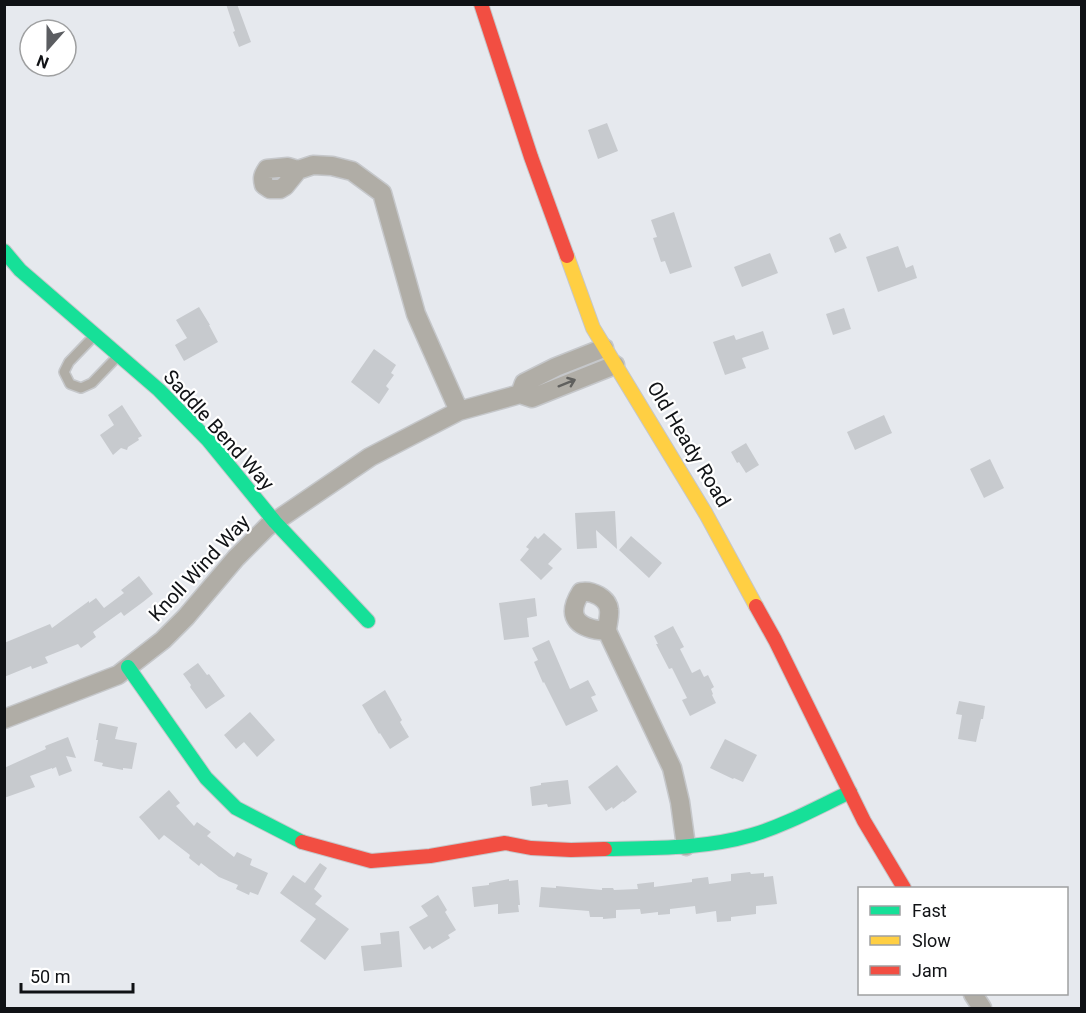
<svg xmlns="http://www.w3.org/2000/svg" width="1086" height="1013" font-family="Roboto,sans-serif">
  <rect width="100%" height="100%" fill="#e6e9ee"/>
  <path fill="#c7cace" d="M226 4H237L251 42 239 47 233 32 235 31Z
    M607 123 618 151 598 159 588 130Z
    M674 212 692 267 670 274 665 261 661 262 653 238 657 237 651 220Z
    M840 233 847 248 835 253 829 238Z
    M898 246 906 268 913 265 917 278 878 292 866 257Z
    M770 253 778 273 742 287 734 267Z
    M199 307 210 325H209L218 342 184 361 175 345 187 338 176 320Z
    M844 308 851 329 833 335 826 314Z
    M763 331 769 349 742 358 746 368 725 375 713 342 734 335 736 340Z
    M374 349 396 365 391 373 394 375 386 386 389 389 379 404 351 382Z
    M122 405 142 436 138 438 139 440 128 447 127 450 121 448 113 455 100 435 114 425 108 415Z
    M884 415 892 433 855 450 847 432Z
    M746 443 759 465 746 473 739 462 737 463 731 452Z
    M990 459 1004 488 984 498 970 469Z
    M615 511 617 549 596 530 597 548 577 549 575 513Z
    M544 533 562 549 548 564 553 568 541 580 520 560 529 549 526 547 535 536 538 539Z
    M631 536 662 563 649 578 619 550Z
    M139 576 153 594 143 602 124 616 121 612 93 632 96 637 81 648 78 644 45 657 48 663 32 669 31 666 4 677V643L50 624 52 628 89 601V603L96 598 104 608 124 593 121 590Z
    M535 598 537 616 527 618 529 637 504 640 499 603Z
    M673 626 684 647 680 649 692 673 700 669 704 677 708 675 714 687 711 689 713 694 712 695 716 703 690 716 682 700 687 698 672 668 669 669 656 644H658L654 636Z
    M549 640 570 689 588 680 596 695 591 697 598 711 566 726 544 682 543 683 534 662 538 660 532 648Z
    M198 663 207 675 209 674 225 696 206 709 190 687 191 685 183 674Z
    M385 690 402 720 400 722 409 737 390 749 380 733 379 734 362 705Z
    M959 701 985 706 983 719H981L976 742 958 739 962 715 956 714Z
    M250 712 275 740 257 757 244 742 236 749 224 735Z
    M99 723 118 727 115 739 137 743 132 769 123 768V770L102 766 103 763 94 761 98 740H96Z
    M68 737 76 758 66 756 72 771 59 776 56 767 52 769V768L30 776 35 787 4 798V768L46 749 45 746Z
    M725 739 757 755 743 782 734 778 733 779 710 768Z
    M617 765 637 792 624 802 623 801 613 809 612 807 606 811 588 787Z
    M568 780 571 804 548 807 547 804 532 806 530 787 541 785V783Z
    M169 790 180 803 176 806 194 826 197 822 211 832 207 836 234 857 237 852 252 859 250 865 268 873 258 895 250 892 249 895 236 889 238 885 219 877 201 863 199 866 189 858 190 855 164 835 159 840 139 817Z
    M320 863 327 868 314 889 322 896 315 904 349 929 325 960 300 941 316 919 280 893 293 875 305 883Z
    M750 872 751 874 764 873V877L773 876 777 904 756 906V914L731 917V921L717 922 716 911 696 914 695 906 670 909V914L658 915V912L641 914 640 909 616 910V918L603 919V917H590L589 911 539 907 541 887 556 888V886L602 890V888H613L614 890 638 889 637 884 654 882V887L692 882V879L708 877 709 884 731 881V874Z
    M509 879V881L518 880 520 905H518L519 912 498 914V904L474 907 472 887 489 885V883Z
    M438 895 447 910 445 912 456 930 448 935 450 938 432 949 430 946 424 950 409 927 428 916 421 906Z
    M399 931 402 967 364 971 361 946 381 944 380 933Z"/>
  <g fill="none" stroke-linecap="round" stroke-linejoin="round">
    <defs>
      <path id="lane" d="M95 335 69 362 64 372 70 384 81 388 92 383 117 357"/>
      <path id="street" d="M298 170 288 167 267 169C263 175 262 178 264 185L270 189H280L285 186 298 170 313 165 332 166 352 171 382 193 416 314 459 411
        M520 394 524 383 556 367 604 348
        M607 631C580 629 564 619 581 592 592 590 608 598 609 610 610 616 607 625 607 631L672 768 680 802 686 846
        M4 719 118 675 163 640 186 617 236 558 267 527 370 457 459 411 520 394 532 398 615 365
        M973 994 982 1008"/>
      <path id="fast" d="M4 251 20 270 159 390 208 440 275 522 368 621
        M128 667 206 778 236 808 302 842
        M605 849C654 848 704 849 752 835 786 825 818 807 850 792"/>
      <path id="slow" d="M567 256 593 328 706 514 756 606"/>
      <path id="jam" d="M481 4 531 157 567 256
        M756 606 775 640 864 821 904 888
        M302 842 371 861 430 856 505 843 531 848 571 850 605 849"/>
    </defs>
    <use href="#lane" stroke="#c5c7ca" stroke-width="12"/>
    <use href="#street" stroke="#c5c7ca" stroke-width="21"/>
    <use href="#fast" stroke="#c5c7ca" stroke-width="16"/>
    <use href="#slow" stroke="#c5c7ca" stroke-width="16"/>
    <use href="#jam" stroke="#c5c7ca" stroke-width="16"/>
    <use href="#lane" stroke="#b0ada6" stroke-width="9"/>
    <use href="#street" stroke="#b0ada6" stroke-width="18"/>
    <use href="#fast" stroke="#16e098" stroke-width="14"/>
    <use href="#slow" stroke="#ffcf43" stroke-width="14"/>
    <use href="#jam" stroke="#f24e42" stroke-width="14"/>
  </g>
  <defs><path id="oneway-shaft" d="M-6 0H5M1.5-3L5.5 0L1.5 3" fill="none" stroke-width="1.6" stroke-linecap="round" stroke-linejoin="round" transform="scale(1.5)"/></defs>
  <use stroke="#60605e" href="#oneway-shaft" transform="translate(567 383) rotate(-22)"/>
  <g text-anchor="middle" stroke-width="4.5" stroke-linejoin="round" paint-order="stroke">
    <g font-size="20" fill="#101215" stroke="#fff">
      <text transform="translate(219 430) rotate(48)" y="7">Saddle Bend Way</text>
      <text transform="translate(689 444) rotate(59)" y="7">Old Heady Road</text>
      <text transform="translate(199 568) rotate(-47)" y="7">Knoll Wind Way</text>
    </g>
  </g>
  <rect width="1086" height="1013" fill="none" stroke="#101215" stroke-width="12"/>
  <rect x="858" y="887" width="210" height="108" fill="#ffffff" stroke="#9fa0a1" stroke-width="1.5"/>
  <rect x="870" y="906" width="30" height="9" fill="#16e098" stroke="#9fa0a1" stroke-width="1.5"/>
  <text x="912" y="917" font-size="18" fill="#101215">Fast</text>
  <rect x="870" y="936" width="30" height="9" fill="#ffcf43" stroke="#9fa0a1" stroke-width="1.5"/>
  <text x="912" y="947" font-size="18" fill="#101215">Slow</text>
  <rect x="870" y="966" width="30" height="9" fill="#f24e42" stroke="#9fa0a1" stroke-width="1.5"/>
  <text x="912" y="977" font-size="18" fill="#101215">Jam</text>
  <g transform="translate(48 48) rotate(201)"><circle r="28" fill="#ffffff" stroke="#9fa0a1" stroke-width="1.5"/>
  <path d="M0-4.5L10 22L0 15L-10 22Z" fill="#5b5d61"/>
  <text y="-9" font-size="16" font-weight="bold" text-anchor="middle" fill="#101215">N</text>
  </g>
  <path d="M21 983v9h112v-9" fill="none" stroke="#101215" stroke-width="3"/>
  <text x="30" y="983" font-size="18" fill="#101215" stroke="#ffffff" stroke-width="4.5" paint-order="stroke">50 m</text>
</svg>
